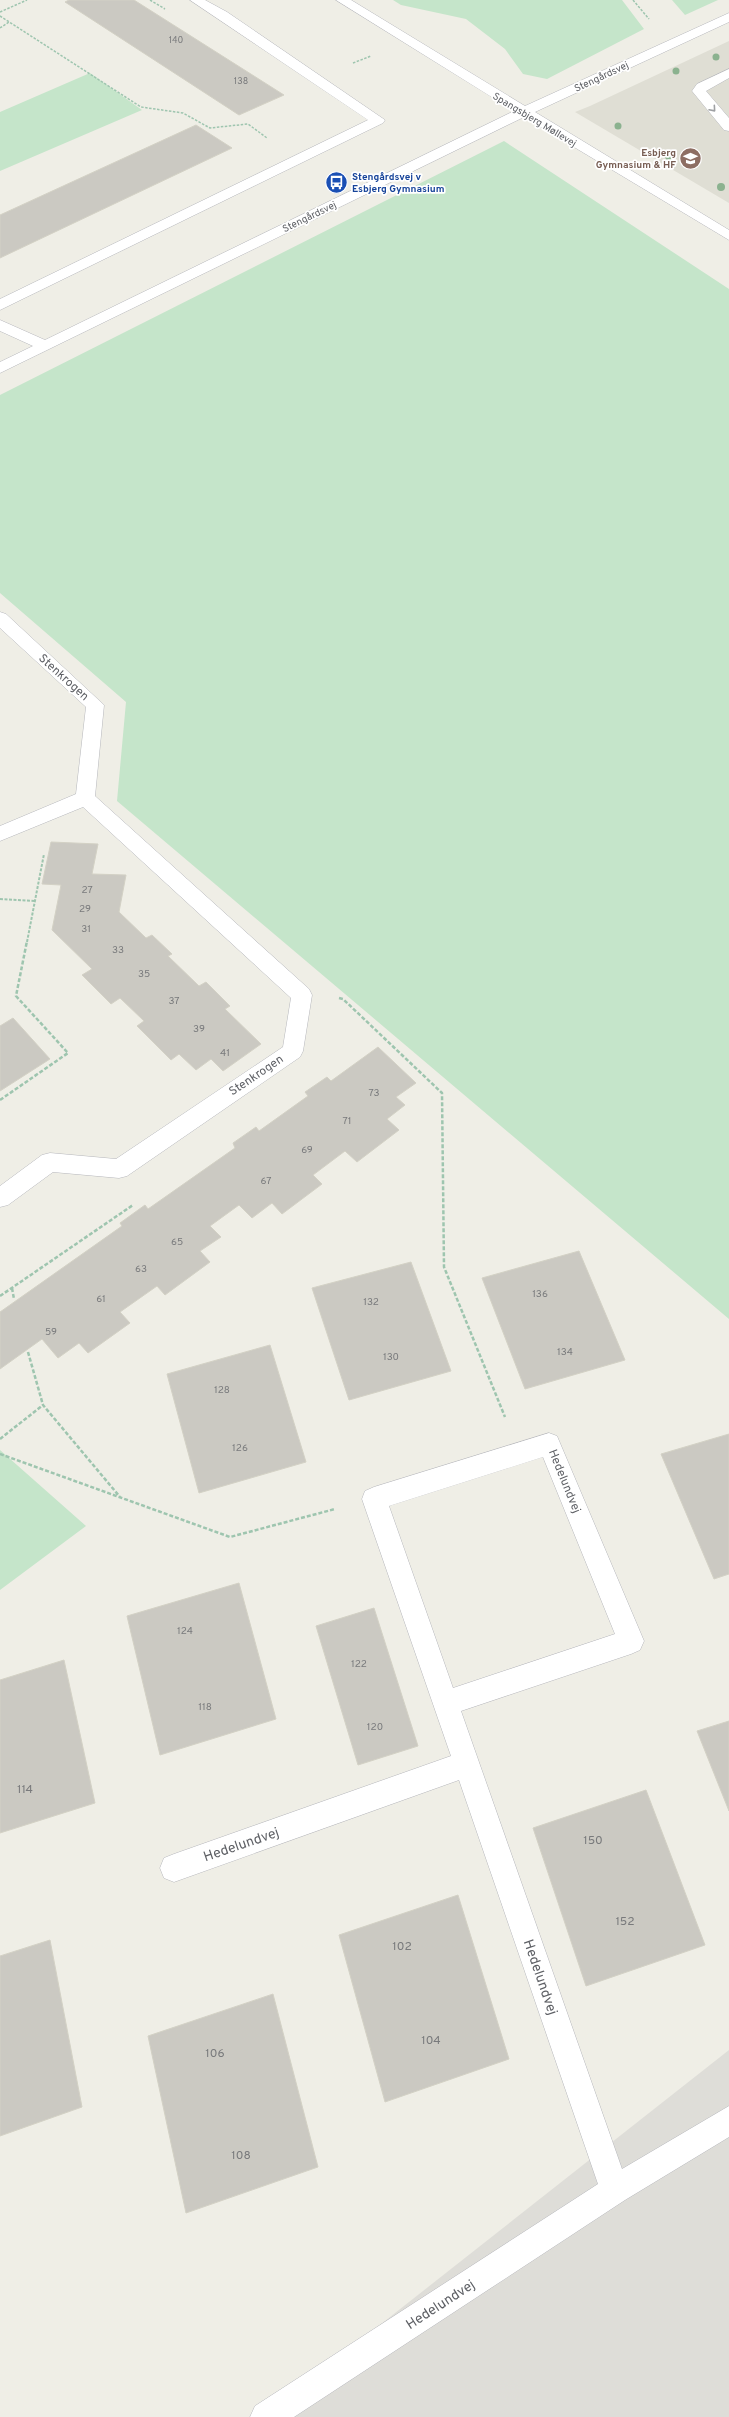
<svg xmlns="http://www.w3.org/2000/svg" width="729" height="2417" font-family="Overpass,sans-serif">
  <rect width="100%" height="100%" fill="#efeee6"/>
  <path fill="#deddd8" d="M729 2050V2417H263Z"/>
  <path fill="#dfded4" d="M729 41V203L575 112 590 106Z"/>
  <path fill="#c5e5ca" d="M393 0H622L644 29 547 79 523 74 505 49 466 19 401 5Z
    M672 0H718L685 15Z
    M90 73 142 110 0 171V112Z
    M504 141 729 289V1319L117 801 126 702 0 593V395Z
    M0 1450 86 1526 0 1590Z"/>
  <path fill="#cbc9c2" stroke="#d3d1c5" d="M69 0H134L284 95 239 115 65 2Z
    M196 125 232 148 0 258V215Z
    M51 842 98 844 92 874 126 875 119 912 146 938 152 935 172 954 168 956 199 986 206 982 230 1006 225 1009 261 1044 223 1071 211 1059 196 1070 179 1054 171 1060 137 1026 144 1021 120 998 111 1004 82 975 92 969 52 930 61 885 42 884Z
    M13 1018 50 1059 0 1091V1026Z
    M378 1047 416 1083 396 1097 405 1105 387 1119 399 1130 357 1162 345 1151 313 1175 322 1184 282 1214 272 1203 252 1218 239 1205 210 1226 221 1237 200 1251 210 1262 165 1295 157 1286 120 1312 130 1323 88 1353 79 1343 58 1358 42 1339 0 1369V1312L122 1226 120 1223 145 1205 148 1209 235 1148 233 1143 256 1127 259 1131 308 1096 305 1092 327 1077 331 1081Z
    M579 1251 625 1360 525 1389 482 1278Z
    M411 1262 451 1371 349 1400 312 1288Z
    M270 1345 306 1462 199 1493 167 1374Z
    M729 1434V1574L714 1579 661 1454Z
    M239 1583 276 1719 160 1755 127 1616Z
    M374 1608 418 1746 358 1765 316 1626Z
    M64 1660 95 1803 0 1833V1680Z
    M729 1721V1811L697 1731Z
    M646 1790 705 1945 586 1986 533 1828Z
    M458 1895 509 2059 385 2102 339 1935Z
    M50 1940 82 2107 0 2136V1956Z
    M273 1994 318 2167 186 2213 148 2036Z"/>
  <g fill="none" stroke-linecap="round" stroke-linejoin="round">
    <defs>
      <path id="minor" d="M190 0H205L227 12 385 120 383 123 0 310V299L368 120Z
        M336 0H351L525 106 729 13V22L535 112 729 230V240L524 117 0 373V362L33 346 0 331V320L45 340 514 111Z
        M729 69V78L706 91 729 118V131L724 130 692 91 697 84Z
        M0 612 6 614 104 705 95 796 309 989 312 995 303 1051 300 1057 127 1176 119 1178 53 1172 8 1205 0 1207V1186L42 1155 50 1153 116 1159 283 1047 291 998 83 807 0 841V826L76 794 86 707 0 628Z
        M549 1433 557 1436 644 1641 640 1650 631 1654 461 1711 622 2169 729 2106V2137L625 2200 294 2417H250L255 2406 598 2184 459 1780 174 1882 164 1878 160 1868 164 1858 174 1854 451 1756 362 1499 365 1491 374 1487ZM543 1457 615 1634 453 1688 389 1506Z"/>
    </defs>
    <use href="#minor" stroke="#b6b7bc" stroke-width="1"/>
    <path stroke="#9ec5af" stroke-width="1.5" stroke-dasharray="2.5 1.5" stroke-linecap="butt" d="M150 0 165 9
      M633 0 649 19
      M0 12 27 0
      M0 16 141 107 183 113 210 128 248 124 267 138
      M0 28 9 22
      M353 63 371 56"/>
    <path stroke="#9ec5af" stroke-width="2" stroke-dasharray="3 1.5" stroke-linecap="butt" d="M0 899 35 901
      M27 942 44 854"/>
    <path stroke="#9ec5af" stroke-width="2.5" stroke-dasharray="4 2" stroke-linecap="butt" d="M339 998 343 999 442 1093 444 1267 505 1417
      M0 1100 68 1053 16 996 27 941
      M12 1288 14 1299
      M0 1296 133 1205
      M28 1352 43 1405 120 1497
      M0 1439 43 1405
      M0 1454 230 1537 335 1509"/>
    <use href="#minor" fill="#fff" fill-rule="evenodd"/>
  </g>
  <g fill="#8bb28f">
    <circle cx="716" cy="57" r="3.5"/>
    <circle cx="676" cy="71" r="3.5"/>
    <circle cx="618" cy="126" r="3.5"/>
    <circle cx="669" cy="156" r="4"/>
    <circle cx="721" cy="187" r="4"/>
  </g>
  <defs><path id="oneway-chevron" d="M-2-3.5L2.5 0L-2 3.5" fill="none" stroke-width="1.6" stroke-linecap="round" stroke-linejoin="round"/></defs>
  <use stroke="#9ea0a3" href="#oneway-chevron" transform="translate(713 109) rotate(49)"/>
  <defs>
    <symbol id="school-disc" viewBox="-11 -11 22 22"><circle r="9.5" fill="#8d6e63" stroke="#fff"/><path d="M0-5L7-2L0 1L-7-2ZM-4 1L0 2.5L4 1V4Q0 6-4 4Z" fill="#fff"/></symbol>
    <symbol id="bus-disc" viewBox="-11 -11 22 22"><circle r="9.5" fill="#1a4fb4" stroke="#fff"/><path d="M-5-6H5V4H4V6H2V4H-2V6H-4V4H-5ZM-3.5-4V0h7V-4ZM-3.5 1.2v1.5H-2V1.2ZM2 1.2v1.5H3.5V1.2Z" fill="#fff"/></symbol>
  </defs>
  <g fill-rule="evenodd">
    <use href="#school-disc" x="678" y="146" width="25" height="25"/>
    <use href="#bus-disc" x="324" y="170" width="25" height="25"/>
  </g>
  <g text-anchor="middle" stroke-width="3.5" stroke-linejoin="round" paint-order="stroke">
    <g font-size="9" fill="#797a7c">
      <text x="176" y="43">140</text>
      <text x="241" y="84">138</text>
    </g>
    <g font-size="10" fill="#5e6065" stroke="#fff">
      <text transform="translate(601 76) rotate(-25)" y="4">Stengårdsvej</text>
      <text transform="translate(535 119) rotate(31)" y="4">Spangsbjerg Møllevej</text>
      <text transform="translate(309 216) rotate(-26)" y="4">Stengårdsvej</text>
    </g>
    <g font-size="10" font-weight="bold" fill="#785e54" stroke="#fff" text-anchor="end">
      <text x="676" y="156">Esbjerg<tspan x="676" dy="12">Gymnasium &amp; HF</tspan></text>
    </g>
    <g font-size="10" font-weight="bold" fill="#164399" stroke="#fff" text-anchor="start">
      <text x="352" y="180">Stengårdsvej v<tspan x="352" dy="12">Esbjerg Gymnasium</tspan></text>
    </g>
    <g font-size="10" fill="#797a7c">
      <text x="87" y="893">27</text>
      <text x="85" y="912">29</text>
      <text x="86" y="932">31</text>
      <text x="118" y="953">33</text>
      <text x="144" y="977">35</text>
      <text x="174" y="1004">37</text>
      <text x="199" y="1032">39</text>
      <text x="225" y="1056">41</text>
      <text x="374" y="1096">73</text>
      <text x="347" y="1124">71</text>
      <text x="307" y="1153">69</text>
      <text x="266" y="1184">67</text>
      <text x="177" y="1245">65</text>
      <text x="141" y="1272">63</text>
      <text x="540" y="1297">136</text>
      <text x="101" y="1302">61</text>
      <text x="371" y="1305">132</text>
      <text x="51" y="1335">59</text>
      <text x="565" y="1355">134</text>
      <text x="391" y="1360">130</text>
      <text x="222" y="1393">128</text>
      <text x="240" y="1451">126</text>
      <text x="185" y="1634">124</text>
      <text x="359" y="1667">122</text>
      <text x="205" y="1710">118</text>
      <text x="375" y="1730">120</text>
    </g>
    <g font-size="12" fill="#5e6065" stroke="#fff">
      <text transform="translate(64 677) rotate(42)" y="4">Stenkrogen</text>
      <text transform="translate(256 1075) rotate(-34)" y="4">Stenkrogen</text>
      <text transform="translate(565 1481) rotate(68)" y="4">Hedelundvej</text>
    </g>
    <g font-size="12" fill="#797a7c">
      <text x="25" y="1793">114</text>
      <text x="593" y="1844">150</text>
      <text x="625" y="1925">152</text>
      <text x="402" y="1950">102</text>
      <text x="431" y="2044">104</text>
      <text x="215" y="2057">106</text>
      <text x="241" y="2159">108</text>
    </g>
    <g font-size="14" fill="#5e6065" stroke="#fff">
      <text transform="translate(241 1844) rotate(-19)" y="5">Hedelundvej</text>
      <text transform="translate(541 1977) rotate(71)" y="5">Hedelundvej</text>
      <text transform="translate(440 2304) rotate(-33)" y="5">Hedelundvej</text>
    </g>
  </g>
</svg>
